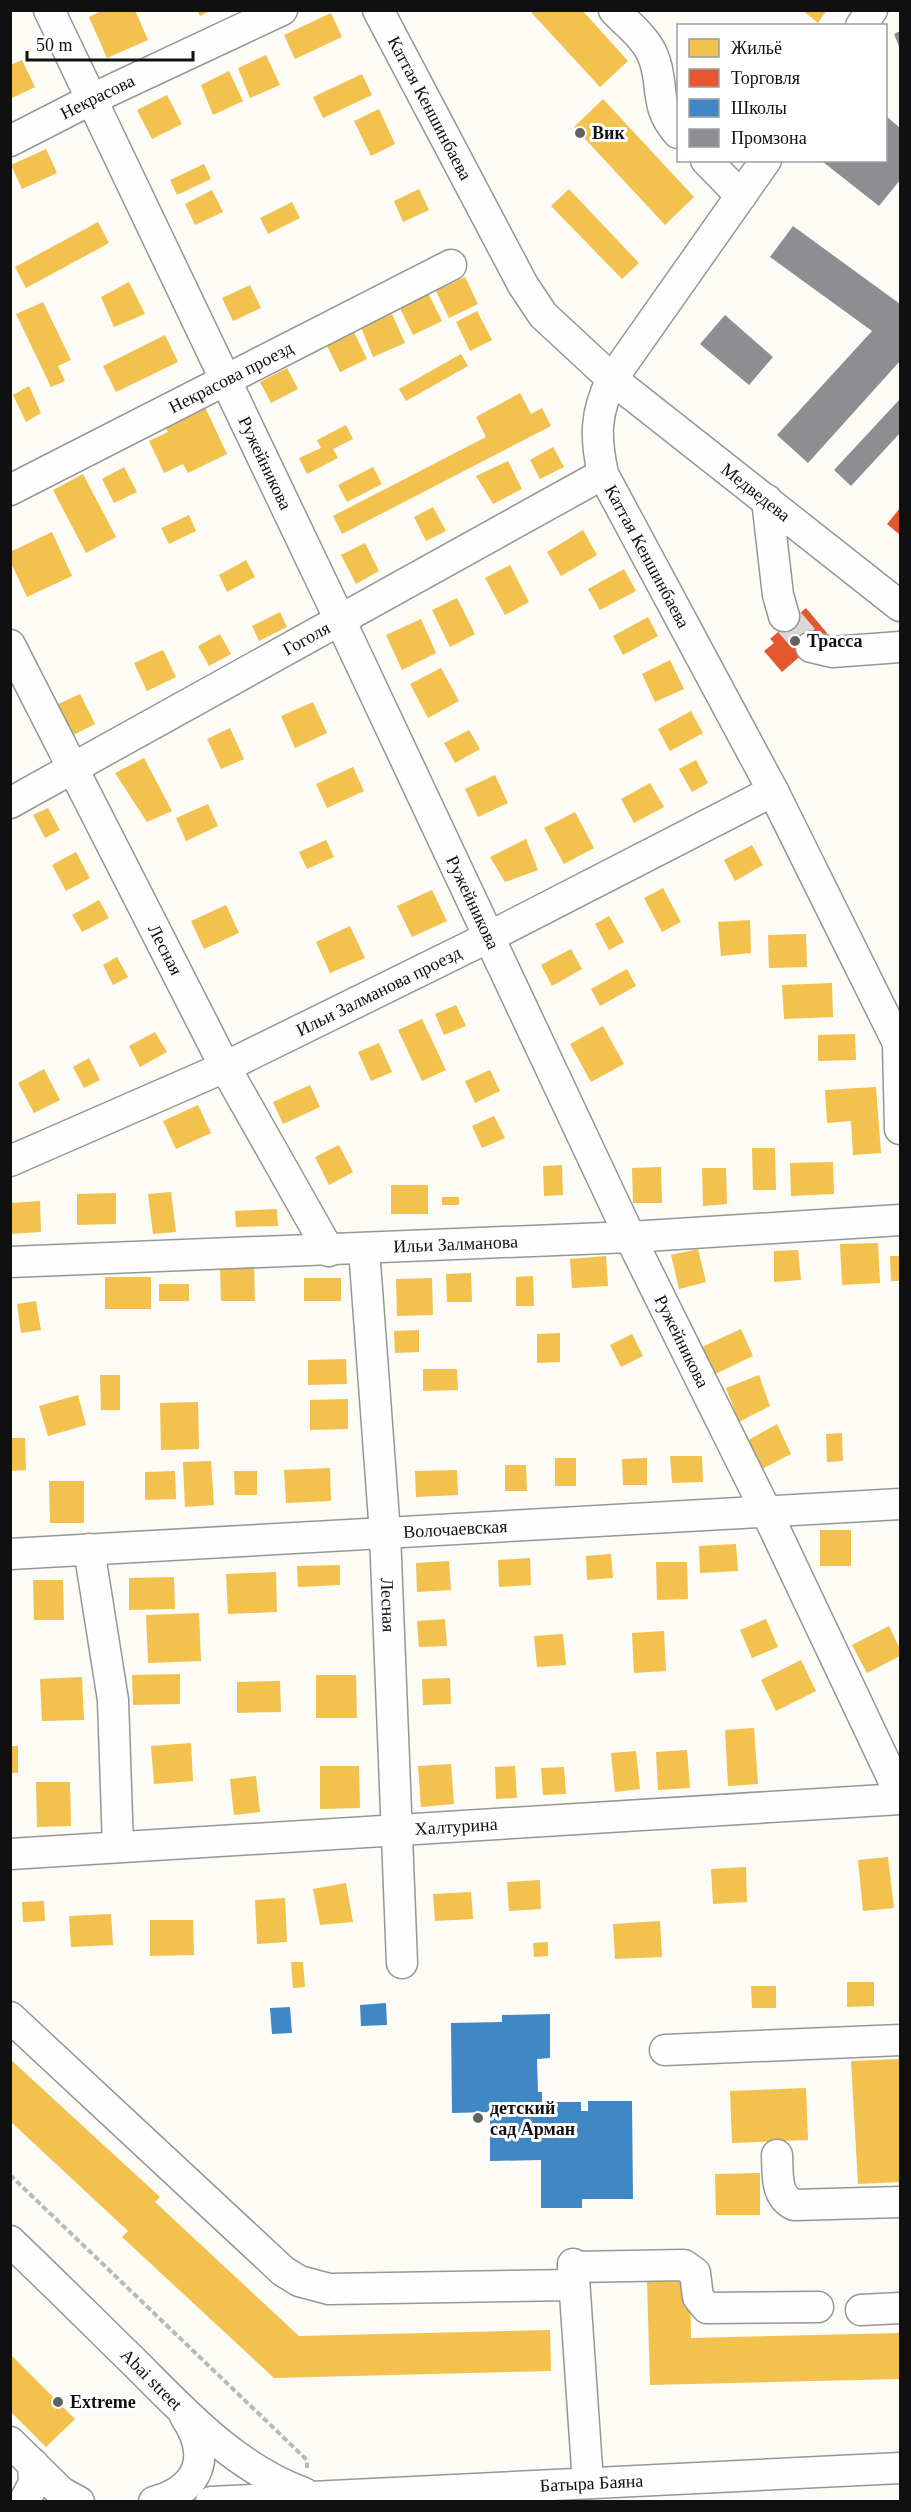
<svg xmlns="http://www.w3.org/2000/svg" width="911" height="2512" font-family="'Times New Roman',serif">
  <rect width="100%" height="100%" fill="#fcfbf6"/>
  <path fill="#f2c14e" d="M103 10H135L148 40 107 58 89 17Z
    M197 10H212L200 16Z
    M529 10H582L628 61 600 87Z
    M802 10H827L818 23Z
    M331 13 342 37 295 59 284 35Z
    M266 55 280 85 250 98 238 68Z
    M22 60 35 87 10 99V65Z
    M229 71 243 101 213 115 201 85Z
    M362 74 372 95 323 118 313 97Z
    M167 95 182 124 152 139 137 110Z
    M603 99 694 197 665 225 574 127Z
    M379 109 395 144 371 156 354 121Z
    M46 149 57 173 22 189 11 165Z
    M204 164 211 179 177 195 170 180Z
    M419 189 429 210 403 222 394 201Z
    M569 189 639 263 622 279 551 206Z
    M212 190 223 212 195 225 185 204Z
    M292 202 300 218 268 234 260 218Z
    M98 222 109 243 26 288 15 267Z
    M465 277 478 304 449 318 436 291Z
    M129 282 145 314 114 327 101 297Z
    M250 285 261 308 233 321 222 298Z
    M428 293 442 321 413 335 400 308Z
    M43 302 71 360 58 366 65 381 51 387 16 314Z
    M477 311 492 340 470 351 456 322Z
    M392 314 405 343 373 357 361 327Z
    M352 328 367 359 340 372 325 342Z
    M165 335 178 362 116 392 103 366Z
    M461 354 468 366 406 401 399 389Z
    M287 368 298 389 271 403 260 382Z
    M29 386 41 413 26 422 13 395Z
    M520 393 531 414 542 408 551 426 342 534 333 516 486 437 476 417Z
    M203 403 227 454 188 473 183 464 164 473 149 441 168 432 163 423Z
    M346 425 353 439 333 449 338 458 307 474 299 458 321 448 317 440Z
    M553 447 564 467 540 479 530 460Z
    M508 461 522 489 493 504 476 476Z
    M124 467 137 492 114 503 102 479Z
    M373 467 382 484 347 502 338 485Z
    M83 474 116 537 86 553 53 490Z
    M433 507 446 531 426 541 414 517Z
    M189 515 196 531 169 544 161 528Z
    M583 530 597 555 561 576 547 552Z
    M52 532 72 576 27 597 10 561V552Z
    M365 543 379 571 356 584 341 555Z
    M246 560 255 577 227 592 219 575Z
    M510 565 529 602 505 615 485 578Z
    M624 569 636 591 600 610 588 589Z
    M457 598 475 634 450 647 432 610Z
    M280 612 287 627 259 641 252 626Z
    M648 617 658 636 623 655 613 636Z
    M421 619 436 653 402 670 386 635Z
    M220 634 231 654 209 666 198 646Z
    M163 650 176 677 147 691 134 663Z
    M670 660 684 689 655 702 642 674Z
    M441 668 459 701 428 718 410 684Z
    M80 694 95 724 73 735 58 704Z
    M313 702 327 733 295 748 281 716Z
    M691 711 703 733 670 751 658 729Z
    M230 728 244 759 221 769 207 739Z
    M469 730 480 749 455 763 444 743Z
    M144 758 172 811 147 822 115 773Z
    M696 760 708 783 692 792 679 769Z
    M353 767 364 791 327 808 316 784Z
    M495 775 508 803 478 817 465 789Z
    M650 783 664 807 634 823 621 799Z
    M208 804 218 826 186 841 176 818Z
    M48 808 60 830 45 838 33 815Z
    M575 812 594 848 564 864 544 828Z
    M526 839 538 870 505 882 490 857Z
    M326 840 334 857 307 869 299 852Z
    M752 845 763 865 735 881 724 860Z
    M76 852 90 878 66 891 52 865Z
    M663 888 681 922 662 932 644 898Z
    M432 890 447 921 412 937 397 906Z
    M99 900 109 918 82 932 72 915Z
    M226 905 239 933 204 949 191 921Z
    M609 916 624 942 609 950 595 924Z
    M750 920 751 953 721 956 718 922Z
    M350 926 365 958 330 973 316 942Z
    M806 934 807 967 769 968 768 935Z
    M571 949 582 969 552 986 541 965Z
    M117 957 128 977 113 985 103 965Z
    M627 969 636 986 600 1006 591 989Z
    M832 983 833 1017 784 1019 782 985Z
    M456 1005 466 1026 444 1035 435 1014Z
    M422 1019 446 1070 422 1081 398 1030Z
    M603 1026 624 1064 591 1082 570 1044Z
    M155 1032 167 1052 140 1067 129 1046Z
    M855 1034 856 1060 818 1061V1035Z
    M379 1043 392 1072 371 1081 358 1052Z
    M89 1058 100 1080 84 1088 73 1067Z
    M44 1069 60 1100 34 1113 18 1083Z
    M490 1070 500 1091 475 1103 465 1081Z
    M310 1085 320 1107 283 1124 273 1102Z
    M876 1087 881 1153 853 1155 851 1121 827 1123 825 1090Z
    M198 1105 211 1133 176 1149 163 1121Z
    M494 1116 505 1138 482 1148 472 1126Z
    M339 1145 353 1172 329 1185 315 1157Z
    M752 1148H775L776 1190H753Z
    M833 1162 834 1194 791 1196 790 1163Z
    M562 1165 563 1195 544 1196 543 1166Z
    M661 1167 662 1203H633L632 1168Z
    M702 1168H726L727 1204 703 1206Z
    M391 1185H428V1214H391Z
    M171 1192 176 1232 153 1234 148 1194Z
    M116 1193V1224L77 1225V1194Z
    M442 1197H459V1205H442Z
    M40 1201 41 1232 10 1234V1203Z
    M277 1209 278 1226 236 1227 235 1211Z
    M878 1243 880 1283 842 1285 840 1244Z
    M698 1249 706 1282 679 1289 671 1255Z
    M798 1250 801 1280 774 1282V1251Z
    M606 1256 608 1286 572 1288 570 1259Z
    M890 1256H900V1281H891Z
    M254 1266 255 1301H221L220 1267Z
    M471 1273 472 1302H447L446 1274Z
    M533 1276 534 1306H516V1277Z
    M105 1277H151V1309H105Z
    M304 1278H341V1301H304Z
    M432 1278 433 1315 397 1316 396 1279Z
    M159 1284H189V1301H159Z
    M36 1301 41 1330 21 1333 17 1304Z
    M741 1329 753 1356 715 1374 702 1347Z
    M419 1330V1352L395 1353 394 1331Z
    M560 1333V1362L537 1363V1334Z
    M632 1334 643 1356 621 1367 610 1345Z
    M346 1359 347 1384 308 1385V1360Z
    M423 1369H457L458 1390 423 1391Z
    M100 1375H120V1410H101Z
    M759 1375 770 1406 739 1422 726 1388Z
    M78 1395 86 1425 48 1436 39 1406Z
    M348 1399V1429L310 1430V1400Z
    M198 1402 199 1449 161 1450 160 1403Z
    M777 1424 791 1454 762 1469 747 1441Z
    M842 1433 843 1461 827 1462 826 1434Z
    M10 1438H25L26 1470 10 1471Z
    M670 1456H702L703 1482 672 1483Z
    M555 1458H576V1486H555Z
    M647 1458V1485H623L622 1459Z
    M211 1461 214 1505 185 1507 183 1462Z
    M505 1465H526L527 1491H505Z
    M330 1468 331 1501 286 1503 284 1470Z
    M457 1470 458 1495 416 1497 415 1471Z
    M175 1471 176 1499 145 1500V1472Z
    M234 1471H257V1495H235Z
    M49 1481H84V1523H50Z
    M820 1530H851V1566H820Z
    M736 1544 738 1571 700 1573 699 1546Z
    M611 1554 613 1578 587 1580 586 1556Z
    M530 1558 531 1585 499 1587 498 1560Z
    M449 1561 451 1590 417 1592 416 1563Z
    M656 1562H687L688 1599 657 1600Z
    M340 1565V1585L298 1587 297 1566Z
    M276 1572 277 1612 228 1614 226 1574Z
    M174 1577 175 1609 129 1610V1578Z
    M33 1580H63L64 1620H34Z
    M199 1613 201 1661 148 1663 146 1615Z
    M445 1619 447 1646 419 1647 417 1621Z
    M766 1619 778 1647 752 1658 740 1630Z
    M889 1626 900 1649V1656L867 1673 852 1645Z
    M664 1631 666 1671 634 1673 632 1633Z
    M563 1634 566 1665 537 1667 534 1636Z
    M801 1660 816 1691 776 1711 761 1680Z
    M180 1674V1704L133 1705 132 1675Z
    M316 1675H356L357 1718H316Z
    M82 1677 84 1720 42 1721 40 1679Z
    M450 1678 451 1704 423 1705 422 1679Z
    M280 1681 281 1712 237 1713V1682Z
    M754 1728 758 1784 728 1786 725 1730Z
    M191 1743 193 1781 154 1784 151 1746Z
    M10 1746H18V1773H10Z
    M687 1750 690 1788 658 1790 656 1752Z
    M636 1751 640 1789 615 1792 611 1753Z
    M451 1764 454 1804 421 1807 418 1766Z
    M320 1766H359L360 1808 320 1809Z
    M515 1766 517 1798 496 1799 495 1767Z
    M564 1767 566 1794 543 1795 541 1768Z
    M256 1776 260 1812 234 1815 230 1779Z
    M36 1782H70L71 1826 37 1827Z
    M888 1857 894 1908 863 1911 858 1860Z
    M746 1867 747 1902 713 1904 711 1869Z
    M540 1880 541 1909 509 1911 507 1882Z
    M346 1883 353 1922 320 1925 313 1889Z
    M471 1892 473 1919 435 1921 433 1894Z
    M285 1898 287 1942 257 1944 255 1900Z
    M44 1901 45 1921 23 1922 22 1902Z
    M111 1914 113 1945 71 1947 69 1916Z
    M150 1920H193L194 1955 150 1956Z
    M660 1921 662 1957 615 1959 613 1924Z
    M548 1942V1956L534 1957 533 1943Z
    M291 1962H303L305 1987 293 1988Z
    M847 1982H874V2006L847 2007Z
    M751 1986H776V2008H752Z
    M10 2059 160 2197 155 2202 299 2336 550 2330 551 2371 274 2378 122 2237 128 2231 10 2121Z
    M900 2059V2182L858 2184 851 2061Z
    M806 2088 808 2140 732 2143 730 2091Z
    M760 2173V2215H716L715 2174Z
    M690 2281 691 2338 900 2333V2379L650 2385 647 2282Z
    M10 2354 75 2419 46 2447 10 2411Z"/>
  <path fill="#e4572e" d="M900 508V535L887 524Z
    M806 608 827 633 782 672 764 651 774 643 770 639Z"/>
  <path fill="#3f88c5" d="M386 2003 387 2025 361 2026 360 2005Z
    M290 2007 292 2033 272 2034 270 2008Z
    M550 2014V2058L537 2059 538 2092H542V2102H581V2111H588V2101H632L633 2199H582V2208H541V2160L490 2161V2112L452 2113 451 2023 502 2022V2015Z"/>
  <path fill="#8d8d92" d="M900 31V49L894 34Z
    M886 116 900 128V180L879 206 823 162 886 160Z
    M793 226 900 304V361L808 463 777 435 872 331 770 257Z
    M725 315 773 357 749 385 700 344Z
    M900 399V433L851 486 834 470Z"/>
  <g fill="none" stroke-linecap="round" stroke-linejoin="round">
    <path stroke="#d9d8d4" stroke-width="30" stroke-dasharray="30 15" stroke-linecap="butt" d="M784 616 811 647"/>
    <defs>
      <g id="minor">
        <path id="s1" d="M49 10 340 620 630 1237 766 1511 900 1794"/>
        <path id="s2" d="M378 10 523 285 543 315 612 379 900 606"/>
        <path d="M614 10C627 24 646 38 653 56 665 85 653 105 678 133"/>
        <path d="M861 26 872 10"/>
        <path id="s3" d="M10 141 92 99 282 10"/>
        <path d="M706 160 741 196"/>
        <path id="s4" d="M766 160 612 379C595 413 595 437 603 474L773 791 898 1043 900 1129"/>
        <path id="s5" d="M10 490 451 265"/>
        <path d="M767 500 778 595 784 616"/>
        <path id="s6" d="M10 645 225 1067 329 1251"/>
        <path d="M811 647 832 652 900 647"/>
        <path id="s7" d="M10 803 603 474"/>
        <path id="s8" d="M10 1161 225 1067 489 937 773 791"/>
        <path id="s9" d="M364 1249 385 1533 402 1963"/>
        <path id="s10" d="M10 1262 630 1237 900 1220"/>
        <path d="M89 1549 113 1700 118 1847"/>
        <path id="s11" d="M10 1554 900 1504"/>
        <path id="s12" d="M10 1854 900 1799"/>
        <path d="M10 2017 283 2271 299 2281 329 2289 574 2285"/>
        <path d="M665 2050 900 2040"/>
        <path d="M777 2155C778 2174 775 2196 794 2205L900 2202"/>
        <path id="s13" d="M10 2241C52 2281 93 2322 135 2363 185 2413 235 2468 304 2493"/>
        <path d="M573 2264 588 2483"/>
        <path d="M573 2267 684 2265 695 2273 698 2297 707 2308 818 2307"/>
        <path d="M861 2310 900 2308"/>
        <path d="M10 2442 61 2492 79 2502"/>
        <path d="M24 2502 34 2483 33 2464"/>
        <path d="M154 2502C200 2489 212 2456 185 2416"/>
        <path id="s14" d="M211 2502 900 2468"/>
      </g>
    </defs>
    <use href="#minor" stroke="#969694" stroke-width="33"/>
    <path stroke="#b9b9b8" stroke-width="4" stroke-dasharray="6 3" stroke-linecap="butt" d="M10 2175 307 2460V2468"/>
    <use href="#minor" stroke="#fffefe" stroke-width="30"/>
  </g>
  <g fill="#636260" stroke="#fff" stroke-width="2">
    <circle cx="580" cy="133" r="6"/>
    <circle cx="795" cy="641" r="6"/>
    <circle cx="478" cy="2118" r="6"/>
    <circle cx="58" cy="2402" r="6"/>
  </g>
  <g text-anchor="middle" stroke-width="6" stroke-linejoin="round" paint-order="stroke">
    <g font-size="18" fill="#101010" stroke="#fff">
      <text dy="6" stroke="none"><textPath href="#s3" startOffset="98">Некрасова</textPath></text>
      <text dy="6" stroke="none"><textPath href="#s2" startOffset="111">Каттая Кеншинбаева</textPath></text>
      <text dy="6" stroke="none"><textPath href="#s5" startOffset="248">Некрасова проезд</textPath></text>
      <text dy="6" stroke="none"><textPath href="#s1" startOffset="502">Ружейникова</textPath></text>
      <text dy="6" stroke="none"><textPath href="#s2" startOffset="624">Медведева</textPath></text>
      <text dy="6" stroke="none"><textPath href="#s4" startOffset="459">Каттая Кеншинбаева</textPath></text>
      <text dy="6" stroke="none"><textPath href="#s7" startOffset="339">Гоголя</textPath></text>
      <text dy="6" stroke="none"><textPath href="#s1" startOffset="988">Ружейникова</textPath></text>
      <text dy="6" stroke="none"><textPath href="#s6" startOffset="342">Лесная</textPath></text>
      <text dy="6" stroke="none"><textPath href="#s8" startOffset="406">Ильи Залманова проезд</textPath></text>
      <text dy="6" stroke="none"><textPath href="#s10" startOffset="446">Ильи Залманова</textPath></text>
      <text dy="6" stroke="none"><textPath href="#s1" startOffset="1474">Ружейникова</textPath></text>
      <text dy="6" stroke="none"><textPath href="#s11" startOffset="446">Волочаевская</textPath></text>
      <text dy="6" stroke="none"><textPath href="#s9" startOffset="357">Лесная</textPath></text>
      <text dy="6" stroke="none"><textPath href="#s12" startOffset="447">Халтурина</textPath></text>
      <text dy="6" stroke="none"><textPath href="#s13" startOffset="198">Abai street</textPath></text>
      <text dy="6" stroke="none"><textPath href="#s14" startOffset="381">Батыра Баяна</textPath></text>
    </g>
    <g font-size="18" font-weight="bold" fill="#101010" stroke="#fff" text-anchor="start">
      <text x="592" y="139">Вик</text>
      <text x="807" y="647">Трасса</text>
      <text x="490" y="2114">детский<tspan x="490" dy="21">сад Арман</tspan></text>
      <text x="70" y="2408">Extreme</text>
    </g>
  </g>
  <rect width="911" height="2512" fill="none" stroke="#101010" stroke-width="24"/>
  <rect x="677" y="24" width="210" height="138" fill="#ffffff" stroke="#9f9f9f" stroke-width="1.5"/>
  <rect x="689" y="39" width="30" height="18" fill="#f2c14e" stroke="#9f9f9f" stroke-width="1.5"/>
  <text x="731" y="54" font-size="18" fill="#101010">Жильё</text>
  <rect x="689" y="69" width="30" height="18" fill="#e4572e" stroke="#9f9f9f" stroke-width="1.5"/>
  <text x="731" y="84" font-size="18" fill="#101010">Торговля</text>
  <rect x="689" y="99" width="30" height="18" fill="#3f88c5" stroke="#9f9f9f" stroke-width="1.5"/>
  <text x="731" y="114" font-size="18" fill="#101010">Школы</text>
  <rect x="689" y="129" width="30" height="18" fill="#8d8d92" stroke="#9f9f9f" stroke-width="1.5"/>
  <text x="731" y="144" font-size="18" fill="#101010">Промзона</text>
  <path d="M27 51v9h166v-9" fill="none" stroke="#101010" stroke-width="3"/>
  <text x="36" y="51" font-size="18" fill="#101010" stroke="#ffffff" stroke-width="4.5" paint-order="stroke">50 m</text>
</svg>
